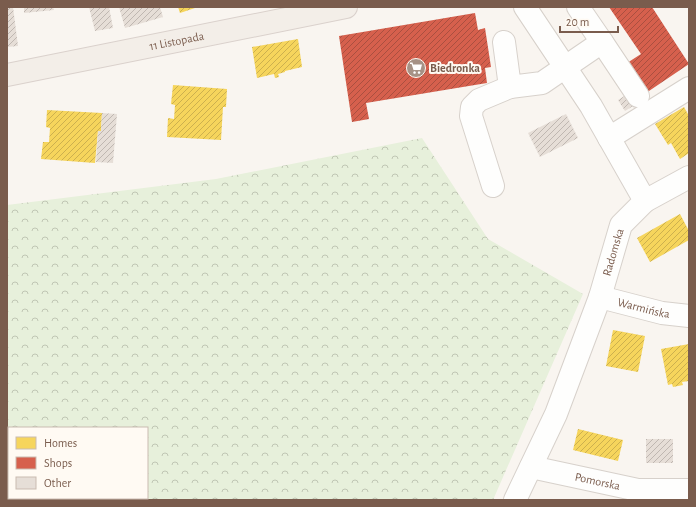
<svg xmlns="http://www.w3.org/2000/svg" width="696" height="507" font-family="'Alegreya Sans',sans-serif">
  <defs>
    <pattern id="forest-crowns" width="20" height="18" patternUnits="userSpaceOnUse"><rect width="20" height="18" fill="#e7f0db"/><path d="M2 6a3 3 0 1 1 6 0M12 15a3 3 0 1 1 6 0" fill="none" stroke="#c0c6b4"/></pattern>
    <pattern id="homes-hatch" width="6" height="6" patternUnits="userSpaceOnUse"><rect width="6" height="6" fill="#f6d55c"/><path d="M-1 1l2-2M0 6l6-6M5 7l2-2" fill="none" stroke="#ccb04e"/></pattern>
    <pattern id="shops-hatch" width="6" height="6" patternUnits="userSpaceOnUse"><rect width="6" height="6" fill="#d6604d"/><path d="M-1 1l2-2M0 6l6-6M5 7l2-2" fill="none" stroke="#aa4f40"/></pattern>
    <pattern id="building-hatch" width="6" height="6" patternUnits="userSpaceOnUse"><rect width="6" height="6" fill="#e6ded7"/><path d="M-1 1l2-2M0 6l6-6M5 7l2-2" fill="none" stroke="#bfb7b1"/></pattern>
  </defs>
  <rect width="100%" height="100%" fill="#f9f5f0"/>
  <path fill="url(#forest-crowns)" fill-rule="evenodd" d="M422 138 488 239 583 294 493 500H7V205L216 179ZM9 428H147V498H9Z"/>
  <path fill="url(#homes-hatch)" d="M178 7H198L180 13Z
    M298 39 302 67 285 71V72L278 74 279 77 275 78 274 74 257 78 252 47Z
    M173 85 227 89 226 107H223L221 140 167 137 168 118 174 119 175 105 171 104Z
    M684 107 689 116V153L680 159 671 143 668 145 655 124Z
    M47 110 102 113 101 131H98L95 163 41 159 43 142H49L50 128 46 127Z
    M680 214 689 231V240L650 262 637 238Z
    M613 330 645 336 638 372 606 366Z
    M689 344V381L682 382 683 385 673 387 672 384 668 385 661 349Z
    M578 429 623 440 618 461 573 450Z"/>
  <path fill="url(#shops-hatch)" d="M609 7H652L689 64 646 93 627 63 641 54Z
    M475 13 478 30 485 28 491 67 485 68 487 83 366 103 369 119 352 122 339 36Z"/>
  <path fill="url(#building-hatch)" d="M7 7H13L18 46 7 47Z
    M24 7H53L54 10 24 13Z
    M89 7H109L113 28 95 31Z
    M119 7H160L163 17 125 28Z
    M626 95 633 106 625 111 618 100Z
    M102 113 117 114 113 163 96 162 98 131H101Z
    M566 114 578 138 540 157 528 133Z
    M646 439H673V463H646Z"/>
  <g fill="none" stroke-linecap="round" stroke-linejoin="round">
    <defs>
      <g id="minor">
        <path d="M578 7 602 42"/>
        <path d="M504 42 510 87 542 83 602 42 638 96"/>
        <path d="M609 138 689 88"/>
        <path d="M493 186 471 116 472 107 479 100 510 87"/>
        <path d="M645 201 689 177"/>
        <path id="s1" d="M600 297 662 313 689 316"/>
        <path id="s2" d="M531 467 638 490H689"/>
        <path id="s3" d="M515 500 556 414 600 297 621 225 645 201 591 106 525 7"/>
      </g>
      <g id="major">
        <path id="s4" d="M7 75 346 7"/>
      </g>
    </defs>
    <use href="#minor" stroke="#d7d1cb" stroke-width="24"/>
    <use href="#major" stroke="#dad1cc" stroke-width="24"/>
    <use href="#minor" stroke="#fefefd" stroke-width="22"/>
    <use href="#major" stroke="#f3eee8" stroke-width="22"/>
  </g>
  <defs>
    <symbol id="supermarket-disc" viewBox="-11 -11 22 22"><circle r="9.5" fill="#a69286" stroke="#fffaf3"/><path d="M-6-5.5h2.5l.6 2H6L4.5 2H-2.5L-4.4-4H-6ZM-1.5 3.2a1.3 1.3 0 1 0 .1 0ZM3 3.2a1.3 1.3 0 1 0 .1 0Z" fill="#fff"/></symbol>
  </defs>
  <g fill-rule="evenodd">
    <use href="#supermarket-disc" x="405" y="57" width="22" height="22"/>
  </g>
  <g text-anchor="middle" stroke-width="4" stroke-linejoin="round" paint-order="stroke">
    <g font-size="12" fill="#7a5c4d" stroke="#fffaf3">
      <text dy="4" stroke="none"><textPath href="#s4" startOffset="173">11 Listopada</textPath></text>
      <text dy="4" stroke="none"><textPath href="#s3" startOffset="267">Radomska</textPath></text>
      <text dy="4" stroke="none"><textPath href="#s1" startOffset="45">Warmińska</textPath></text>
      <text dy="4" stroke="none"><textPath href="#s2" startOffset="68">Pomorska</textPath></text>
    </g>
    <g font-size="12" font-weight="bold" fill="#7a5c4d" stroke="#fffaf3" text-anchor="start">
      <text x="430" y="72">Biedronka</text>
    </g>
  </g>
  <rect width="696" height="507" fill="none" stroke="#7a5c4d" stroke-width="16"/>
  <rect x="8" y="427" width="140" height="72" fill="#fffaf3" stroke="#cabbb1"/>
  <rect x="16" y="437" width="20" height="12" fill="#f6d55c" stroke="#cabbb1"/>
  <text x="44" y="447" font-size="12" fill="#7a5c4d">Homes</text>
  <rect x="16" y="457" width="20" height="12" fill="#d6604d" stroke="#cabbb1"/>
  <text x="44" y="467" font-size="12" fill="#7a5c4d">Shops</text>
  <rect x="16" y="477" width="20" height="12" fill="#e6ded7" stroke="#cabbb1"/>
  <text x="44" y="487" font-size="12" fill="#7a5c4d">Other</text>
  <path d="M560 26v6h58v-6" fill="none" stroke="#7a5c4d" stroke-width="2"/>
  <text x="566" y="26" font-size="12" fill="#7a5c4d" stroke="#fffaf3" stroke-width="3" paint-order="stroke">20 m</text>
</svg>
